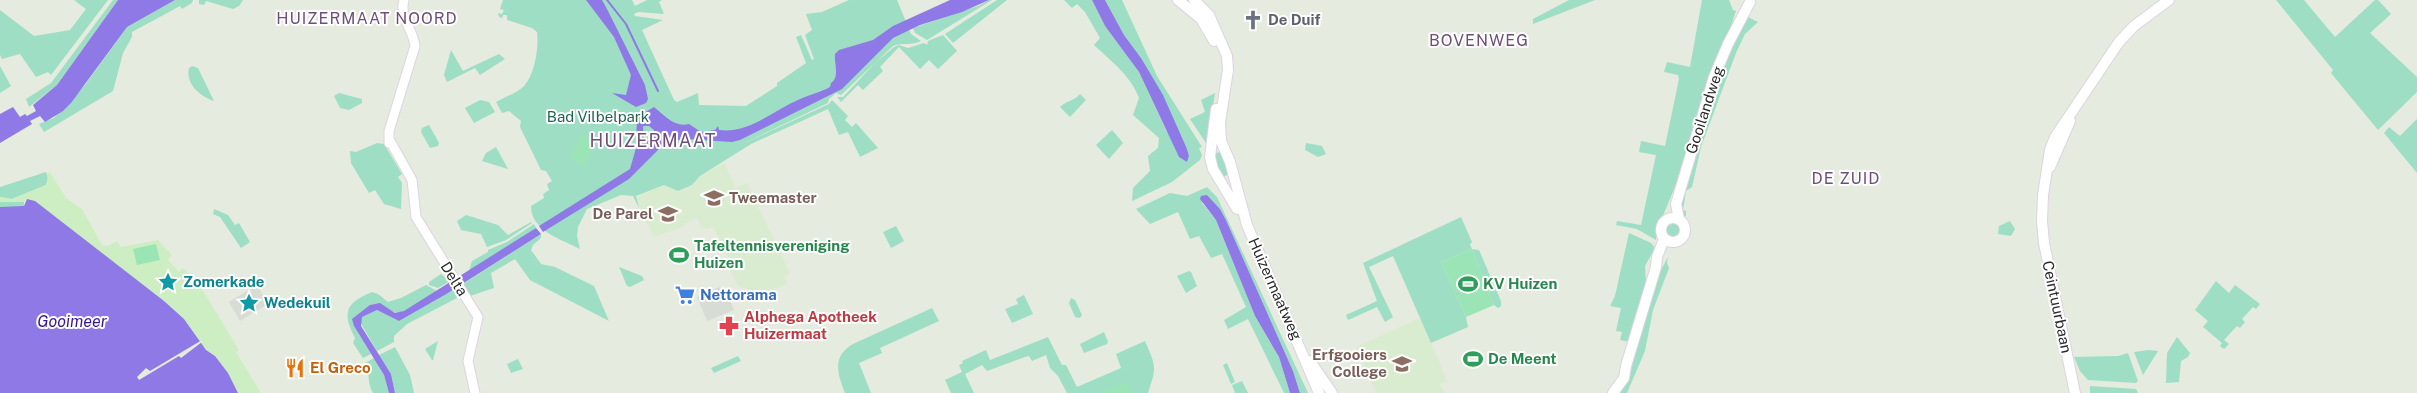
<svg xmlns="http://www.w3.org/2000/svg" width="2417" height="393" font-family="'Public Sans',sans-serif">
  <rect width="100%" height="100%" fill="#e5ebde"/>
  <path fill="#daeccf" d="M724 163 736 188 747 183 790 273 784 276 787 284 762 295 738 286 733 276 734 274H732L725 260 729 258 713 227 707 229 701 227 696 216 695 219 684 224 685 226 654 237 635 198 664 185 680 191 692 185 700 176Z
    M1420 318 1448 382 1440 384 1445 393H1376L1356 347Z"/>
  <path fill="#9edec4" d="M74 0H108L51 75 48 72 36 77 20 54 2 59 0 55V10L34 36 70 30 86 9Z
    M113 0H118L57 85 29 107 26 99 51 83Z
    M175 0H193L192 3 182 9 180 6 132 32V37L123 53 113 91 44 132 39 124 54 118 85 85 127 27Z
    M199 0H243L239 6 233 9 206 1 204 5 199 4Z
    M503 0H632L635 6 647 0H662L659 2 664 14 638 12 634 14 635 16 663 20 642 30 674 100 677 102 698 93 699 105 746 106 777 86V83L806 63 796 37 801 35 812 60 814 59 805 35 812 30 806 14 822 12 849 0H897L911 34 921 41C911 46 903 42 893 46L841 95 836 93 829 99 828 103 738 146 829 104 832 100 848 116 845 120 852 127 856 123 878 148 860 157 848 132 839 135 828 109 751 144 700 176 692 185 678 191 664 185 636 196 639 208 633 196 621 195 587 209 578 227 577 236 580 249C561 239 531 231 531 206L544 198 543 194 549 190 547 184 552 181 546 171 541 170 520 127 521 121 509 111 502 113 496 102C505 97 517 93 524 86 535 74 539 47 537 32L532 28 507 20V15H503L502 18 499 17 498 13 502 14 504 10 500 9Z
    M989 0H992L927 40 915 33 913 28 978 6Z
    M997 0H1007L953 43 945 34Z
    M1064 0H1092L1105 26 1139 72 1166 130 1187 162 1189 156 1187 149 1141 58 1124 35 1105 0H1122L1157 76 1202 147 1199 148 1202 155 1200 160 1172 182 1132 201 1133 188 1150 171 1148 156 1158 148 1159 138 1133 115 1139 98C1131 76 1111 61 1094 45L1100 38 1085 12 1077 4 1072 8Z
    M1569 0H1595L1533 24V19Z
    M1702 0H1729L1733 10 1736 11 1682 170 1657 230 1656 240 1637 229 1616 225 1617 221 1641 225 1656 155 1639 152 1641 141 1665 146 1679 79 1678 75 1664 72 1667 62 1690 67Z
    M2276 0H2304L2335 37 2375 0H2378L2391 14 2370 33 2417 77V92L2378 130 2331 73 2333 70Z
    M1744 15 1758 22 1745 34 1736 53 1701 147 1692 187 1686 191 1683 210 1686 211V216L1682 217 1680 201 1720 76Z
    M943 35 957 51 938 69 929 60 920 69 899 47 880 67 883 71 863 90 858 85 841 102 837 97H843L875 63 894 47 899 45 908 48 924 43 927 45 928 41Z
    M451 50 463 71 499 54 505 59 480 75 475 68 447 82 444 75Z
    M0 66 11 86 0 93Z
    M192 66 198 68 214 101C201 97 185 84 189 68Z
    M339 93 362 99V103L349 110 340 108 334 96Z
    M1215 93 1208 142 1206 143 1190 119 1205 112 1201 100Z
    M1080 94 1086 100 1070 117 1060 107C1066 101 1074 101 1080 94Z
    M480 100 489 102 495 112 474 123 465 108Z
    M2417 119V173L2384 133 2389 127 2400 136Z
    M429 125 439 143 438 146 430 148 421 132 422 128Z
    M1112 130 1123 143 1109 159 1096 145Z
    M377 143 384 144 402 174 398 177 402 183 401 209 384 204 375 190 369 193 351 163 350 151 356 152Z
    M1306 143 1322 146 1326 154 1318 157 1305 150Z
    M496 147 508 169 482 161 486 153Z
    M1221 152 1229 174 1223 177 1216 166 1214 153Z
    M46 172 48 178 46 185 12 199 0 197V187Z
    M1207 187 1217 197 1308 393H1300L1293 371 1226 220 1220 209 1207 195 1202 203 1216 220 1255 316 1279 357 1290 393H1284L1248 319 1228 329 1224 320 1246 307 1222 254 1211 258 1199 236 1190 239 1178 212 1150 224 1136 209 1170 193 1187 196Z
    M0 202H24V207H0Z
    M214 209 228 215 235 225 239 223 250 242 241 248 220 217 213 214Z
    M466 215 498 225 508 235 531 222 532 223 506 240 487 247 481 234 461 230 457 221Z
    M1461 217 1472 242 1470 244 1472 249 1479 250 1501 301V306L1498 308 1494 305 1472 249 1441 262 1466 317 1468 327 1431 343 1393 256 1369 267 1393 317 1385 322 1377 307 1348 320 1346 315 1377 301 1363 263Z
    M2010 221 2015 229 2011 236 1998 234 1999 226Z
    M1666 230a7 7 0 1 1 14 0a7 7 0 1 1-14 0Z
    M534 224 536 228 469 271 472 261 488 252V250L507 242Z
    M896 226 904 241 891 248 883 232Z
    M1629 233 1651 243 1655 248 1645 266 1646 283 1630 342 1620 340 1622 332 1616 331 1621 308 1610 306 1615 296Z
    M541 234V238L533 245 531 250 541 264 555 267 594 286 609 321 530 280 515 259 491 273 494 288 470 296 463 284Z
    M1668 257 1667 263 1669 268 1653 310 1645 351 1627 393H1615L1661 270Z
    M619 267 642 276 644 280 630 287 627 286Z
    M1189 271 1191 272 1197 286 1186 293 1177 276Z
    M441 274 450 281 438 288 429 285V282Z
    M2216 281 2229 293 2235 285 2260 304 2256 309 2253 307 2242 319 2245 322 2240 328 2237 326 2224 340 2229 344 2224 349 2220 346 2222 343 2203 327 2208 321 2195 310Z
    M426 285 437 291 441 290 399 314 375 304 354 326 371 354 363 358 353 343 355 338C342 313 345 303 372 292L378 294 388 302 401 298Z
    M454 289 457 298 407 324 394 336V342L377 351 360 322 362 317 377 310 399 321Z
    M1024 295 1033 314 1012 323 1005 309 1018 304 1016 299Z
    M1071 298 1075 300 1082 315 1080 318 1075 317 1069 303Z
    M932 308 939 321 880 348 882 353 859 363 871 393H845C837 373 832 356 853 344Z
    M1104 332 1108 342 1107 344 1084 353 1080 344Z
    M1048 337 1062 365H1066L1077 387 1121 368 1116 354 1145 341C1156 367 1157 366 1148 393H1067L1058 376 1050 368 1046 355 1032 361 1029 356 1025 357 987 371 982 365 965 374 974 393H951L945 380 962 372 959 365 963 363 962 361 986 350 990 360Z
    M2177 337 2190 353 2188 357 2181 361 2179 382 2166 383 2167 353Z
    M438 341 433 360H432L425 349Z
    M395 347 410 375 414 393H395L391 374 379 355Z
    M2149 350 2158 351 2143 375 2134 352Z
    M2128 353 2138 381 2136 383 2088 380 2080 371 2074 357 2118 356Z
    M738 356 741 361 714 373 711 368Z
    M374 358 384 375 389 393H373C366 381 371 372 365 363Z
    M518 359 523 369 511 373 507 364Z
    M1227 363 1235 382 1231 384 1223 365Z
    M1242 381 1248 393H1235L1232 385Z
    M2090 386 2136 389 2138 393H2090Z"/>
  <path fill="#cdeec3" d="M50 172 66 198 82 209 102 245 108 246 117 241 121 247 158 240 172 255 168 260 179 272 183 268 200 286 239 350 236 352 261 393H238L228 373 215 356 206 350 184 319 164 301 27 199 24 202H0V197L12 199 46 185 48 181 47 174Z"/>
  <path fill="#9be4b5" d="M582 134 596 141 585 165 572 160 571 158Z
    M156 244 160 260 137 265 133 249Z
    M1472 249 1494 305 1466 317 1441 262Z
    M1127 382 1131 393H1101Z"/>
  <path fill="#d7dcd4" d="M257 285 268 304 240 321 229 302Z
    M720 287 722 293 726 291 734 310 707 321 697 297Z"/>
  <path fill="#8e79e6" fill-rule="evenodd" d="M118 0H175L127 27 71 103 63 111 45 122 40 116 30 121 32 124 0 143V114L13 107 20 117 25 114 27 116 36 111 33 105 57 85Z
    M586 0H602L606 7 645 85 648 99 646 103 636 107 612 93 626 95 631 75 614 37Z
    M950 0H989L962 12 920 25 893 38 842 89 740 140 732 142 686 139 666 142 629 179 543 232 539 226 630 169 636 148 637 117 654 107C665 116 675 128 689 124L701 132 715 130 718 126 719 130C748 134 773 111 798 100 806 96 826 90 830 87L831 83C840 77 834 64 835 54L839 50 873 40 893 26ZM643 126H649L654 130V135L649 141 644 139Z
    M1092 0H1105L1124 35 1141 58 1163 95 1187 149 1189 156 1187 162 1179 157 1139 72 1105 26Z
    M1207 195 1220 209 1226 220 1293 371 1300 393H1290L1279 357 1255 316 1216 220 1200 199 1201 196Z
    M27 199 35 201 164 301 184 319 206 350 215 356 228 373 238 393H0V207L24 206Z
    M536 228 541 234 448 293 399 321 377 310 362 317 361 326 391 374 395 393H389L384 375 354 326 352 319 370 305 380 303 395 313 404 311Z"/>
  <path fill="#e5ebde" d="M202 340V342L181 358 179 356 139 380 137 377 146 368 150 371Z"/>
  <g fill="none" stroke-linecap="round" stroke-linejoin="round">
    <path stroke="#8e79e6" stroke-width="2" d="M607 0 626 24 658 91"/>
    <defs>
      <path id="tertiary" d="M389 139 412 180 416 217 478 317 468 361 475 393
        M389 143V131L415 46C413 29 399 17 404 0"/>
      <path id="secondary" d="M1178 0 1201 19 1214 41
        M1194 0 1209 15 1227 56 1228 70 1220 122 1221 141 1230 162 1247 225 1319 393
        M1216 109 1210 157 1213 169 1237 209
        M2050 167 2070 121
        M1661 230a12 12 0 1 1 24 0a12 12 0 1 1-24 0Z
        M1679 219 1676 204 1714 77 1728 44 1750 2
        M1310 361 1332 393
        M1613 393 1624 378 1626 366 1656 267 1657 257 1664 239
        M2075 393 2044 243 2042 221 2043 195 2050 150 2055 137 2119 42 2134 26 2169 0"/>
    </defs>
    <use href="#tertiary" stroke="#ded3e2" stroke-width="11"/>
    <use href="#secondary" stroke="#ded3e2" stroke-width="12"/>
    <use href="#tertiary" stroke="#fff" stroke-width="9"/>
    <use href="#secondary" stroke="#fff" stroke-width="10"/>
  </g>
  <defs>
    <symbol id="church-bare" viewBox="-9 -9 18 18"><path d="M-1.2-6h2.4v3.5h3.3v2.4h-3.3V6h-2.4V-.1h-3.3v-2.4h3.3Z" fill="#6b7280" stroke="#fff" stroke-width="2.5" paint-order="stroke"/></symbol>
    <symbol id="school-bare" viewBox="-9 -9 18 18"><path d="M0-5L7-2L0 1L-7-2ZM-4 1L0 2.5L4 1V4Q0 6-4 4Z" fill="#8d6e63" stroke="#fff" stroke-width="2.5" paint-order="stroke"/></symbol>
    <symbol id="stadium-bare" viewBox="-9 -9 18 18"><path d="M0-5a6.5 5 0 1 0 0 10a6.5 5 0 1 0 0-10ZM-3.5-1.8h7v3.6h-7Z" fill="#2e9e5b" stroke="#fff" stroke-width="2.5" paint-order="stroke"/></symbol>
    <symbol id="sight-bare" viewBox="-9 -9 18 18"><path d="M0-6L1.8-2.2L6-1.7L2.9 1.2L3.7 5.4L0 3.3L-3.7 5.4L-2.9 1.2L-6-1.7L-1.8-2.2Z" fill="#0f9aa8" stroke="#fff" stroke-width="2.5" paint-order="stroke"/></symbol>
    <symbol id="supermarket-bare" viewBox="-9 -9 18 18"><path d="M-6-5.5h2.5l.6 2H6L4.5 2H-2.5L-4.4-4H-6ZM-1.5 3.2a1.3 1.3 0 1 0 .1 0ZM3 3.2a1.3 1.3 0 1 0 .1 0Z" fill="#3f7fe0" stroke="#fff" stroke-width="2.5" paint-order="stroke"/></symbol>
    <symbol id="pharmacy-bare" viewBox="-9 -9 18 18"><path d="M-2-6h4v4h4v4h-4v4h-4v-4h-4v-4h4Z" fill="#e0444e" stroke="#fff" stroke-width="2.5" paint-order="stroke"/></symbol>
    <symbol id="restaurant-bare" viewBox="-9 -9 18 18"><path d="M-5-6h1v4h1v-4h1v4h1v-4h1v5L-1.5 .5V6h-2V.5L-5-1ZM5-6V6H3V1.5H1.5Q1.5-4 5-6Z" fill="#e8710a" stroke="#fff" stroke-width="2.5" paint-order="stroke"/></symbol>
  </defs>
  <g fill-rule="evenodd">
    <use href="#church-bare" x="1239" y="6" width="28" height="28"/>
    <use href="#school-bare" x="700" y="184" width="28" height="28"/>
    <use href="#school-bare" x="654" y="200" width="28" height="28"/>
    <use href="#stadium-bare" x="665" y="241" width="28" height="28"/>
    <use href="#sight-bare" x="154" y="268" width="28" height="28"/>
    <use href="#stadium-bare" x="1454" y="270" width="28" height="28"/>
    <use href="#supermarket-bare" x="671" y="281" width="28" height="28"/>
    <use href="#sight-bare" x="235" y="289" width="28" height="28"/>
    <use href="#pharmacy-bare" x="715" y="312" width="28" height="28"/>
    <use href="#stadium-bare" x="1459" y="345" width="28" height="28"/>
    <use href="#school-bare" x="1388" y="350" width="28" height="28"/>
    <use href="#restaurant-bare" x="281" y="354" width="28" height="28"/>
  </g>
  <g text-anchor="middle" stroke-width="4" stroke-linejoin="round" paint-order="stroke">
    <g font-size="15" font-weight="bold" fill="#5b616d" stroke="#fff" text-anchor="start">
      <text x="1268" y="25">De Duif</text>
    </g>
    <g font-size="15" fill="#2b2b2b" stroke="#fff">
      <text transform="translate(1705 110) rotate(-72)" y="5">Gooilandweg</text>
      <text transform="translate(454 279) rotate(58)" y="5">Delta</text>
      <text transform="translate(1275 289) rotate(66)" y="5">Huizermaatweg</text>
      <text transform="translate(2057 307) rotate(78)" y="5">Ceintuurbaan</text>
    </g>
    <g font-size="15" fill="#206350" stroke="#fff">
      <text x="598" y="122">Bad Vilbelpark</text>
    </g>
    <g font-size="15" font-weight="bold" fill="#785e54" stroke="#fff" text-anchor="end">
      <text x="729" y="203" text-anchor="start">Tweemaster</text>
      <text x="653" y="219">De Parel</text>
      <text x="1387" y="360">Erfgooiers<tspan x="1387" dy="17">College</tspan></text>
    </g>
    <g font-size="15" font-weight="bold" fill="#27864d" stroke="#fff" text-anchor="start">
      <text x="694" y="251">Tafeltennisvereniging<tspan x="694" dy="17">Huizen</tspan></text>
      <text x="1483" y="289">KV Huizen</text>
      <text x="1488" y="364">De Meent</text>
    </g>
    <g font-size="15" font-weight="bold" fill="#0d838f" stroke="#fff" text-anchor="start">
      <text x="183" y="287">Zomerkade</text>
      <text x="264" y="308">Wedekuil</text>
    </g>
    <g font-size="15" font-weight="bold" fill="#366cbe" stroke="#fff" text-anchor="start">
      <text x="700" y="300">Nettorama</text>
    </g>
    <g font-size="15" font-weight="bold" fill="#be3a42" stroke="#fff" text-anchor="start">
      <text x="744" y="322">Alphega Apotheek<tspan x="744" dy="17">Huizermaat</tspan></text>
    </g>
    <g font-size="15" font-weight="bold" fill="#c56008" stroke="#fff" text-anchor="start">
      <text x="310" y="373">El Greco</text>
    </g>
    <g font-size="16" letter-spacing="1" fill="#6e4e78" stroke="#fff">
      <text x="367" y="24">HUIZERMAAT NOORD</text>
      <text x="1479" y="46">BOVENWEG</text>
      <text x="1846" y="184">DE ZUID</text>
    </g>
    <g font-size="16" font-style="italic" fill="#391792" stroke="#fff">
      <text x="72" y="327">Gooimeer</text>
    </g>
    <g font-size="18" letter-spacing="1" fill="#6e4e78" stroke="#fff">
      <text x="653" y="147">HUIZERMAAT</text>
    </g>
  </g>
</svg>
